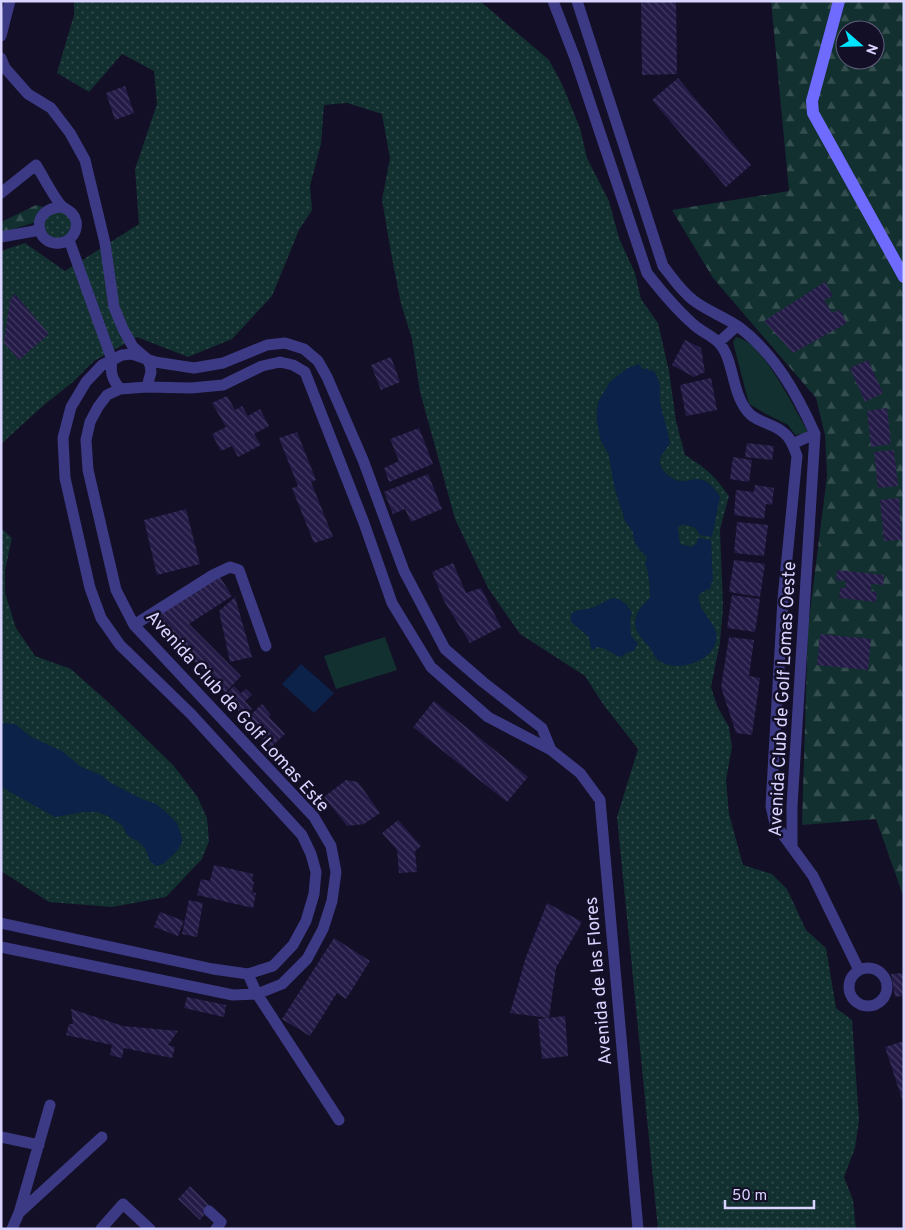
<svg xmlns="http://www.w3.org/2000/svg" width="905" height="1230" font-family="Overpass,sans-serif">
  <defs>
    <pattern id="grass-dots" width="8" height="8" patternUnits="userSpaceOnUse" patternTransform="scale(1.25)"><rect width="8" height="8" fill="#12302f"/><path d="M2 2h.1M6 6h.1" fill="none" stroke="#344d4e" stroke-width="1.8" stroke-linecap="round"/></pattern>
    <pattern id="forest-firs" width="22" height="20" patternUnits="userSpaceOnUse" patternTransform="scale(1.25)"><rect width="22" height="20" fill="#12302f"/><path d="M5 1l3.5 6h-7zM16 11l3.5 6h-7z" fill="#344d4e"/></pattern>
    <pattern id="building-back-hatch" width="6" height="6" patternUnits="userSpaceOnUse" patternTransform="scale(1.25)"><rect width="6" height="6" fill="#241b47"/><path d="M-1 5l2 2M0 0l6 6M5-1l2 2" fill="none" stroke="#433b63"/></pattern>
  </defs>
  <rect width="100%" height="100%" fill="#130f26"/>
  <path fill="url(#grass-dots)" d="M74 1H480L549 60 562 84 580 128 587 158 609 201 619 238 635 273 641 299 658 323 669 371 676 421 685 455C706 468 714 475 729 496L720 529 723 608 720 642 711 687 717 706 729 727 732 747 726 780 729 814 743 865 772 874 787 889 806 930 826 948 836 1008 852 1020 859 1120 855 1148 844 1177 853 1200 856 1229H658L617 817 638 749 603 704 585 676 520 634 488 588 455 519 420 392 412 339 401 304 392 258 382 200 390 158 382 114 347 103 324 105 321 144 310 186 312 210 299 230 272 296 232 339 188 357 137 337 94 361 73 382 45 404 1 444V251L25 243 65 271 139 224 135 169 157 104 154 71 122 54 89 92 57 73 74 15Z
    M44 225a14 14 0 1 1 28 0a14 14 0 1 1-28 0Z
    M1 528 12 538 5 570V593L16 628 35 656 71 669 107 701 173 765 197 796 207 818 209 841 202 859 166 897 112 907 49 902 1 871Z"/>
  <path fill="url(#forest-firs)" fill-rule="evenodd" d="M771 1H904V898L876 819 802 825 808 627 827 476 825 435 816 398 713 278 672 210 789 191ZM845 30H875V60H845Z
    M36 205 47 208 39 221 1 233V222Z"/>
  <path fill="#12302f" d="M736 337C762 340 794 408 807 430L806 433 795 435 788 425 766 414 749 404 733 342Z
    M385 637 397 670 336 689 324 656Z"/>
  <path fill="#0c2248" d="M639 364 643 370 647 368 649 371 652 370C664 380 658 394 661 407 664 419 668 431 670 443 667 448 662 453 660 459 658 469 671 480 680 481 690 482 695 476 707 482 713 486 717 492 720 497L712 537 699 535C696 525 691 527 682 524L678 528 680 544 691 547 696 544 698 538 711 540 713 582 711 583V588L699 594C696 613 721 623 716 642 710 663 675 673 658 660 653 656 652 649 648 645 629 627 632 614 650 598 651 591 648 568 645 564L647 557C639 550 633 543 633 532L625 521 614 486 609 455 601 441 597 423V408L599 400 610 382 626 369Z
    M614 598C623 600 627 604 632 613L630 618 631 636 638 643 634 651 628 652 621 657C610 654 609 648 596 647L594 650 591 649 589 637 571 622V614C578 608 583 611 591 608 599 606 605 600 614 598Z
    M301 664 334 693 314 713 282 684Z
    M1 723 15 724 31 737 62 751 81 767 101 775 109 782 142 799 156 804 169 815 177 823 182 837V842L177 851 163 864 156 866 150 861 145 848 138 841 131 838 126 833 123 826 108 816 97 812H84L55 817 10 792 1 786Z"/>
  <path fill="url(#building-back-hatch)" d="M641 1H676L677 74 642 75Z
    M678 78 751 165 726 187 652 100Z
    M125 86 134 113 115 120 106 93Z
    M825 282 833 296 824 300 832 313 840 310 847 323 793 353 764 321Z
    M15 294 49 334 19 360 4 343 10 300Z
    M685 340 701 348 705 372 694 377 672 365Z
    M391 357 400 382 381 390 371 365Z
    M868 360 883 393 865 402 850 368Z
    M711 378 717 410 686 416 680 385Z
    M227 396 235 410 242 406 248 416 260 409 269 426 254 434 261 445 238 457 232 446 221 451 212 434 226 427 212 403Z
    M887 408 891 444 871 447 867 411Z
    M419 428 433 464 389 482 384 468 399 461 390 439Z
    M297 432 316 480 311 482 333 537 314 543 292 488 298 486 279 438Z
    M747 443 774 446 772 460 745 457Z
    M894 450 898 486 878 488 874 452Z
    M733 457 752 460 749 482 730 479Z
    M428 474 442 509 411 522 405 509 393 514 384 492Z
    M755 485 774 488 772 505 766 504 764 519 734 515 736 490 754 492Z
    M899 498 902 540 884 541 880 500Z
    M186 509 200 564 157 575 144 520Z
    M737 522 768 525 764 556 734 553Z
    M734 560 765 564 760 597 729 592Z
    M453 563 466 593 481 588 501 627 470 643 444 601 432 572Z
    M837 570 884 575 883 585 871 584V591L877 592 876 602 839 598 840 588H845L846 581 836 580Z
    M218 574 232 596 189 624 241 676 225 693 154 621 170 605Z
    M732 595 760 599 755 632 727 628Z
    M235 597 252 657 230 662 219 611Z
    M820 634 871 639 868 670 817 665Z
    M729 637 754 640 749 676 760 678 752 735 736 733 721 687Z
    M234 686 241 693 246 689 252 695 245 701 252 709 244 717 224 696Z
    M434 701 528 777 507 802 413 727Z
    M262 704 271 715 269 717 285 734 270 748 245 720Z
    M346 780 358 782 380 813 364 824 347 826 324 797Z
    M398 820 421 846 415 851 417 872 399 873 397 850 382 833Z
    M214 865 253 874 252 881 254 882 252 892 256 893 253 908 197 895 201 879 210 881Z
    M189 900 203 903 197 937 182 934Z
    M547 903 582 922 556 968 549 1018 510 1013 526 957Z
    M160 912 184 921 178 936 154 927Z
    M334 938 370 961 346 999 337 993 310 1036 282 1019Z
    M904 973V1000H903L902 996 895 997 891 974Z
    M187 997 226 1005 224 1017 184 1008Z
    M71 1009 123 1026 178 1031 168 1045 175 1047 172 1058 124 1048 122 1058 110 1055 112 1045 66 1035 69 1024H73Z
    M565 1016 568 1056 542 1059 538 1019Z
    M904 1041V1102H903L885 1047Z
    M190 1186 211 1207 200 1220 178 1199Z"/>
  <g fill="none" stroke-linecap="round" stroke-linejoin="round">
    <path stroke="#3d3a85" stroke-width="11" d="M553 1 575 58 647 273C661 291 676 309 693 324 700 331 711 335 718 342 734 357 731 393 748 412 757 423 774 423 784 433 791 438 794 448 797 456L783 599 771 806 775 824 813 876 859 970
      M577 1 663 266C672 277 681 291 693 300 707 311 725 317 739 327 775 354 797 394 815 434L792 806V846
      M1 36 10 1
      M1 58 5 68 28 94 51 108 70 133 85 160 105 243 114 307 123 329 133 347 147 359 150 365 151 372 147 387
      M1 193 36 165C42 174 56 202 63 207 69 211 74 213 76 221 78 231 71 242 60 243 36 247 28 208 62 207
      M1 237 40 230
      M69 240 112 360C110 373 112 379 120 389
      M719 342 737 326
      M792 444 815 434
      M134 625 213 575 230 567 239 570 266 646
      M1 923 213 969 248 974 273 966 293 945 306 921 314 894 316 872 311 854 302 835 191 714 120 645 101 618 90 588 65 478 63 438 71 407 86 382 102 365 122 355 132 354 155 362 194 368 223 363 267 345 285 343 304 349 318 361 327 377 363 460 404 571 445 649 483 682 542 728 551 750
      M1 947 233 995 257 994 282 984 307 959 323 929 332 901 336 872 331 846 314 817 134 625 116 590 88 470 86 440 90 422 98 407 107 395 120 389 147 387 191 388 223 385 262 366 280 362 293 365 305 372 364 523 392 603 431 667 488 717 551 750 580 773 600 800 638 1229
      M849 987a19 19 0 1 1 38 0a19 19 0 1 1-38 0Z
      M248 974 257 994 339 1120
      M1 1137 39 1145
      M209 1211 221 1222 216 1229
      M19 1213 102 1137
      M12 1229 19 1213 50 1105
      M101 1229 123 1204 150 1229"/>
    <path stroke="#6f6bff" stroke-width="12" d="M839 1 812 101 813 113 904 277"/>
  </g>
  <g text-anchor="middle" stroke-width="5" stroke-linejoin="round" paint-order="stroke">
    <g font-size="18" fill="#d9d4ff" stroke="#130f26">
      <text transform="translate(782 699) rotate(-87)" y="6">Avenida Club de Golf Lomas Oeste</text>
      <text transform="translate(238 711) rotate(48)" y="6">Avenida Club de Golf Lomas Este</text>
      <text transform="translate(598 981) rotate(-95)" y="6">Avenida de las Flores</text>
    </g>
  </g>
  <rect width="905" height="1230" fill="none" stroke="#d9d4ff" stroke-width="5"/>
  <g transform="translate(860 45) rotate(110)"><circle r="24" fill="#130f26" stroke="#625e7d"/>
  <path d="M0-4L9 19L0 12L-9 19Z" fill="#00e5ff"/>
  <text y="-8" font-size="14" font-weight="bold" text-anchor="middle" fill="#d9d4ff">N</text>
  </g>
  <path d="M725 1200v8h89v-8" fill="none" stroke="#d9d4ff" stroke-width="2.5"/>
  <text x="732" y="1200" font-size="15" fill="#d9d4ff" stroke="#130f26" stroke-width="4" paint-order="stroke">50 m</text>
</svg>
